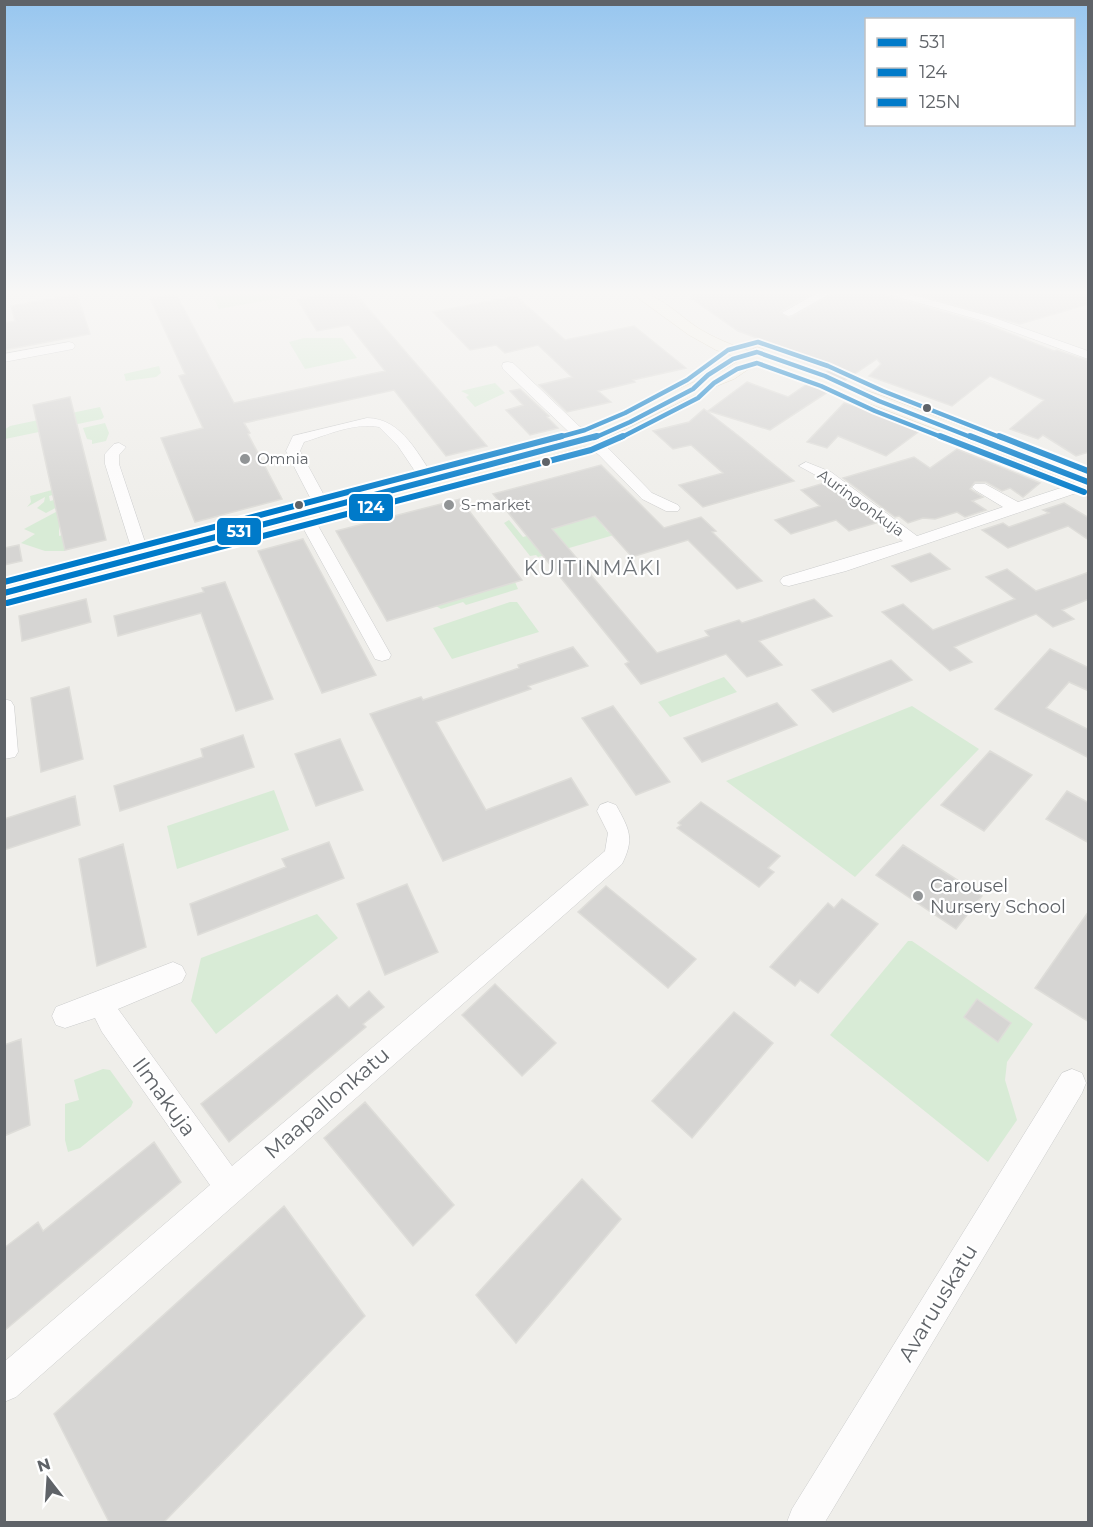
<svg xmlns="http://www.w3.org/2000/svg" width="1093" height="1527" font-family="Montserrat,sans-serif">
  <rect width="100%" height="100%" fill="#efeeea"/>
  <path fill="#d8ebd6" d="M240 292H276L280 298 219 309 213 297Z
    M304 338H342L357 358 305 369 289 342Z
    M159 366 161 373 156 377 126 381 124 374Z
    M495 383 505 393 475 407 466 397 469 395 461 391Z
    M100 407 104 417 102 419 5 439 4 430 10 426Z
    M105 423 109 433 106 441 92 444V440L87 439 83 428Z
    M558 439 563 440 454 468 456 464 468 460 471 463 482 460V457L529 445 532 448 541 445V442Z
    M52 490 53 495 49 496 50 501 54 500 55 503 86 496 90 507 85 508V514L59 522V536L62 535 65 551H45L21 543 35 534 24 529 69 505 63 504 46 513 37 508 44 502 45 497 27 507 31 502 30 496Z
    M625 508 597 518 607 531 614 535 538 557 536 555 530 556 504 523 509 520 523 537Z
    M515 582 518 589 466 605 463 602 441 609 436 606Z
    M510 602H517L539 632 452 659 433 628Z
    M724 677 737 692 670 717 658 702Z
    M912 706 979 749 855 877 726 781Z
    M274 790 289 830 177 869 167 826Z
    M317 914 338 938 216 1034 191 1001 201 958Z
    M908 941H912L1033 1024 1007 1062 1005 1080 1017 1120 988 1162 830 1035Z
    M103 1069 110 1070 133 1102 131 1107 80 1148 68 1152 65 1140V1104L79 1100 74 1080Z"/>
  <path fill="#d6d5d3" stroke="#deddd9" stroke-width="1.5" d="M335 292H354L487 446 446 456 394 390 244 423 250 433 248 434 282 499 195 522 161 438 203 428 179 376 185 374 150 298 176 294 234 403 385 371 349 325 317 331 297 299Z
    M687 292H815L780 312 789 318 835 292H883L886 296 983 323 1054 351 1057 350 1089 361V452L1076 456 1043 435 1038 439 1010 429 1044 400 990 376 952 406 869 376 881 364 877 359 844 381 824 374 832 368 795 355 799 353 738 331 691 298 695 297Z
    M909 292H1089V304L1020 324Z
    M77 294 90 334 4 350V323L15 321 11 306Z
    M516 296 565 340 634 326 686 368 633 380 635 382 598 391 611 402 567 412 539 385 572 377 538 345 505 353 496 345 470 350 433 312Z
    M747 382 788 397 807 384 828 392 770 430 708 411Z
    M520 389 549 416 547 417 558 428 530 435 506 410 523 405 510 391Z
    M70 397 106 540 65 550 33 405Z
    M844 403 864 408 921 430 886 456 838 436 827 448 807 442Z
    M704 409 740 437 794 481 703 507 679 485 723 473 691 445 673 449 653 431 689 422Z
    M957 449 1040 483 1023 497 1010 488 1002 491 986 482H975L970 489 983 497 972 501 986 510 965 517 957 512 935 519 923 518 908 523 899 516 895 517 843 478 914 457 930 468Z
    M601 465 664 528 701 517 716 531 712 532 762 581 737 589 688 540 632 557 595 516 552 529 657 653 709 636 705 631 739 620 742 623 814 599 832 616 759 641 782 665 747 677 726 654 641 684 625 664 629 662 493 494Z
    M824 483 876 523 849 531 836 520 791 534 775 520 820 506 801 490Z
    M460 499 522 580 387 621 336 531Z
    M1064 503 1089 518V540L1068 526 1008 548 982 530 1003 523 1009 527 1049 513 1043 510Z
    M303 539 376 675 322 693 258 551Z
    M19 545 22 561 4 565V548Z
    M930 553 950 569 911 582 892 566Z
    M1007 569 1036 591 1089 572V599L1062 610 1074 619 1053 627 1036 614 954 647 972 662 950 671 882 612 903 604 933 630 1015 599 986 577Z
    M225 582 273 699 236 711 201 613 118 636 114 616 204 592 202 588Z
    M86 599 91 622 22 641 19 616Z
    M573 647 588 666 528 686 531 689 436 722 486 810 571 778 588 805 443 861 370 714 421 697 423 700 519 668 518 665Z
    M1050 649 1089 668V691L1069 682 1046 708 1089 730V758L995 709Z
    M891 660 912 680 833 712 812 690Z
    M69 687 83 759 41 772 31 698Z
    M777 703 797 725 702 762 684 738Z
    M613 706 670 782 636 795 582 718Z
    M243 735 254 767 120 811 114 786 203 757 201 749Z
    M340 739 363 790 316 806 295 754Z
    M990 751 1032 775 984 831 941 805Z
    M1067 791 1089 803V843L1046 819Z
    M75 796 80 825 4 850V819Z
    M701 802 780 856 768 868 774 872 759 887 677 828 681 825 678 823Z
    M329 842 344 878 198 935 190 904 286 867 282 859Z
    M123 844 146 947 97 966 79 859Z
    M903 845 982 896 956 929 876 875Z
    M407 884 438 952 385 975 357 904Z
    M606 886 696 959 668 988 578 912Z
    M842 899 878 924 818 993 800 980 795 986 770 967 828 903 834 908Z
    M1089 911V1022L1035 988Z
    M495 984 556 1043 522 1076 462 1015Z
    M369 991 384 1007 363 1024 366 1027 229 1142 201 1104 337 995 349 1008Z
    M977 999 1011 1023 998 1042 964 1017Z
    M734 1012 773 1043 692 1138 652 1101Z
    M21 1039 30 1125 4 1136V1045Z
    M365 1102 454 1205 413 1246 324 1138Z
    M154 1142 181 1182 4 1331V1248L38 1222 43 1231Z
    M582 1179 621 1219 516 1343 476 1295Z
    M284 1206 365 1316 164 1522H109L54 1414Z"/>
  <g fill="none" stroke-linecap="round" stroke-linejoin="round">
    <defs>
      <path id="minor" d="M819 292H833L792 315 788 316 782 313Z
        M885 292H902L992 317 1088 351V359L984 321 887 294Z
        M69 342 73 343 75 346 73 349 4 362V354Z
        M508 362 513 363 579 426 609 449 652 493 678 505 680 508 678 511H666L642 499 599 455 569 432 503 369 502 366 503 363Z
        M367 418C403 418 419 457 438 483L435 486H425L398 446 379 427C355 422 327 435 304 442L300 451 332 510 324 515 318 513 286 451 293 436Z
        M119 443 126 447 119 455V464L150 557 142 562 134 557 105 464V454L114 444Z
        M806 462 831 472 917 536 1003 507 975 490 972 487 975 484H985L1018 502 1088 479V489L846 571 789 586 783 585 780 581 783 577 903 541 821 478 799 466Z
        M304 510 312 515 391 655 389 659 382 661 375 659 373 655 296 515Z
        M4 699 11 701 14 706 18 752 15 757 4 759Z
        M608 802 616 805C629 829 635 838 622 864L16 1397 4 1402V1362L210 1185 102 1032 95 1018 65 1028 56 1025 52 1016 56 1007 173 962 182 966 186 974 182 982 118 1009 232 1166 605 851 608 833 597 811 600 805Z
        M1072 1069 1082 1073 1086 1083 1082 1093 825 1522H787L792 1509 1062 1073Z"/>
      <path id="major" d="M630 292C656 290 677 314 698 328 714 338 732 345 749 351L757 347 763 349 765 352 763 356 885 397 1088 475V488L873 405 756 364 734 379 699 393 594 444 4 600V586L582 436 687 385 722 371 742 359 716 350 689 335Z"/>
    </defs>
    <use href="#minor" stroke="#cbcccc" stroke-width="1"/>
    <use href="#major" stroke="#d7ceb8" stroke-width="1"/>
    <use href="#minor" fill="#fdfcfc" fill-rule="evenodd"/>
    <use href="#major" fill="#f4f2e9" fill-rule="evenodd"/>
    <defs>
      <path id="bus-1-far1" d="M594 438 630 422 693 389 708 375 733 359 757 352 825 376 879 401 973 438"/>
      <path id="bus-1" d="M970 436 1088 482
        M4 593 597 436"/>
      <path id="bus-2-far1" d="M620 438 698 398 714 383 737 369 757 363 821 386 875 411 944 438"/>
      <path id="bus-2" d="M940 436 1084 492
        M7 603 591 450 623 436"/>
      <path id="bus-3-far1" d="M556 438 585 430 625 413 687 380 728 350 758 342 828 366 883 391 1002 438"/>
      <path id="bus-3" d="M999 436 1088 471
        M4 582 562 436"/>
    </defs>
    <use href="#bus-1-far1" stroke="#fff" stroke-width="8"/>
    <use href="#bus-1" stroke="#fff" stroke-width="10"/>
    <use href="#bus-2-far1" stroke="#fff" stroke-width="8"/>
    <use href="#bus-2" stroke="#fff" stroke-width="10"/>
    <use href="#bus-3-far1" stroke="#fff" stroke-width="8"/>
    <use href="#bus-3" stroke="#fff" stroke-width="10"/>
    <use href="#bus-1-far1" stroke="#007ac9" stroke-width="4.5"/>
    <use href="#bus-1" stroke="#007ac9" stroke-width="6"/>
    <use href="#bus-2-far1" stroke="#007ac9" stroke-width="4.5"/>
    <use href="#bus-2" stroke="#007ac9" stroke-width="6"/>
    <use href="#bus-3-far1" stroke="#007ac9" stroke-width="4.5"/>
    <use href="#bus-3" stroke="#007ac9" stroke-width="6"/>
  </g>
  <linearGradient id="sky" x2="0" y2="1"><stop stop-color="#97c6ef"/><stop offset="0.58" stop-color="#f8f7f6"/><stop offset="1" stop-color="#f8f7f6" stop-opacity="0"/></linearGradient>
  <rect width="1093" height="505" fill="url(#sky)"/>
  <g fill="#5f6368" stroke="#fff" stroke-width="2">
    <circle cx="927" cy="408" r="5"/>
    <circle cx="546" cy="462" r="5"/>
    <circle cx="299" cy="505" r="5"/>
  </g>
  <g fill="#919496" stroke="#fff" stroke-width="2">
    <circle cx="245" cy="459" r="6"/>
    <circle cx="449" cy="505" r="6"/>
    <circle cx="918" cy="896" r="6"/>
  </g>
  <g text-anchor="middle" stroke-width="4.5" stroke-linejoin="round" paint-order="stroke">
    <g font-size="15" fill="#5f6368" stroke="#fff" text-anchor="start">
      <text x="257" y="464">Omnia</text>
      <text x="461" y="510">S-market</text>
    </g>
    <g font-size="15" fill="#5f6368" stroke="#fff">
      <text transform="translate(861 503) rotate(36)" y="5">Auringonkuja</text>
    </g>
    <g font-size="18" fill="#5f6368" stroke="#fff" text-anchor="start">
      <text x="930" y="892">Carousel<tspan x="930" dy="21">Nursery School</tspan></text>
    </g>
    <g font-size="20" letter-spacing="1.5" fill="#70757a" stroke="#fff">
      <text x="593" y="575">KUITINMÄKI</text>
    </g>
    <g font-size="21" fill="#5f6368" stroke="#fff">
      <text transform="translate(164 1097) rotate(54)" y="7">Ilmakuja</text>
      <text transform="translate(327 1103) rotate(-41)" y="7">Maapallonkatu</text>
      <text transform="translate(938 1303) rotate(-59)" y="7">Avaruuskatu</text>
    </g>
  </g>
  <g stroke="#fff" stroke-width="2">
    <rect x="348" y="493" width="46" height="29" rx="6" fill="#007ac9"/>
    <rect x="216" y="517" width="46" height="29" rx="6" fill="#007ac9"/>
  </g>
  <g font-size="16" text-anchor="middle" font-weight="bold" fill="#fff">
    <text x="371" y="513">124</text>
    <text x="239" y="537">531</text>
  </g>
  <rect width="1093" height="1527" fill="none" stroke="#5f6368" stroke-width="12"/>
  <rect x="865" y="18" width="210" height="108" fill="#ffffff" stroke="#bfc1c3" stroke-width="1.5"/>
  <rect x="877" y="38" width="30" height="9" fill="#007ac9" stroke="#bfc1c3" stroke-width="1.5"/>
  <text x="919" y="48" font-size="18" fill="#5f6368">531</text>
  <rect x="877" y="68" width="30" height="9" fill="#007ac9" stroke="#bfc1c3" stroke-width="1.5"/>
  <text x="919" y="78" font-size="18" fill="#5f6368">124</text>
  <rect x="877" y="98" width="30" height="9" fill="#007ac9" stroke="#bfc1c3" stroke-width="1.5"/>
  <text x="919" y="108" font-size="18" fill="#5f6368">125N</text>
  <g transform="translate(48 1479) rotate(343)" stroke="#ffffff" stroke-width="4.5" paint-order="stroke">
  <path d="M0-4.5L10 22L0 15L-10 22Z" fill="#5f6368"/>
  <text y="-9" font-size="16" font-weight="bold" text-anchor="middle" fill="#5f6368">N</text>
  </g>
</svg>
